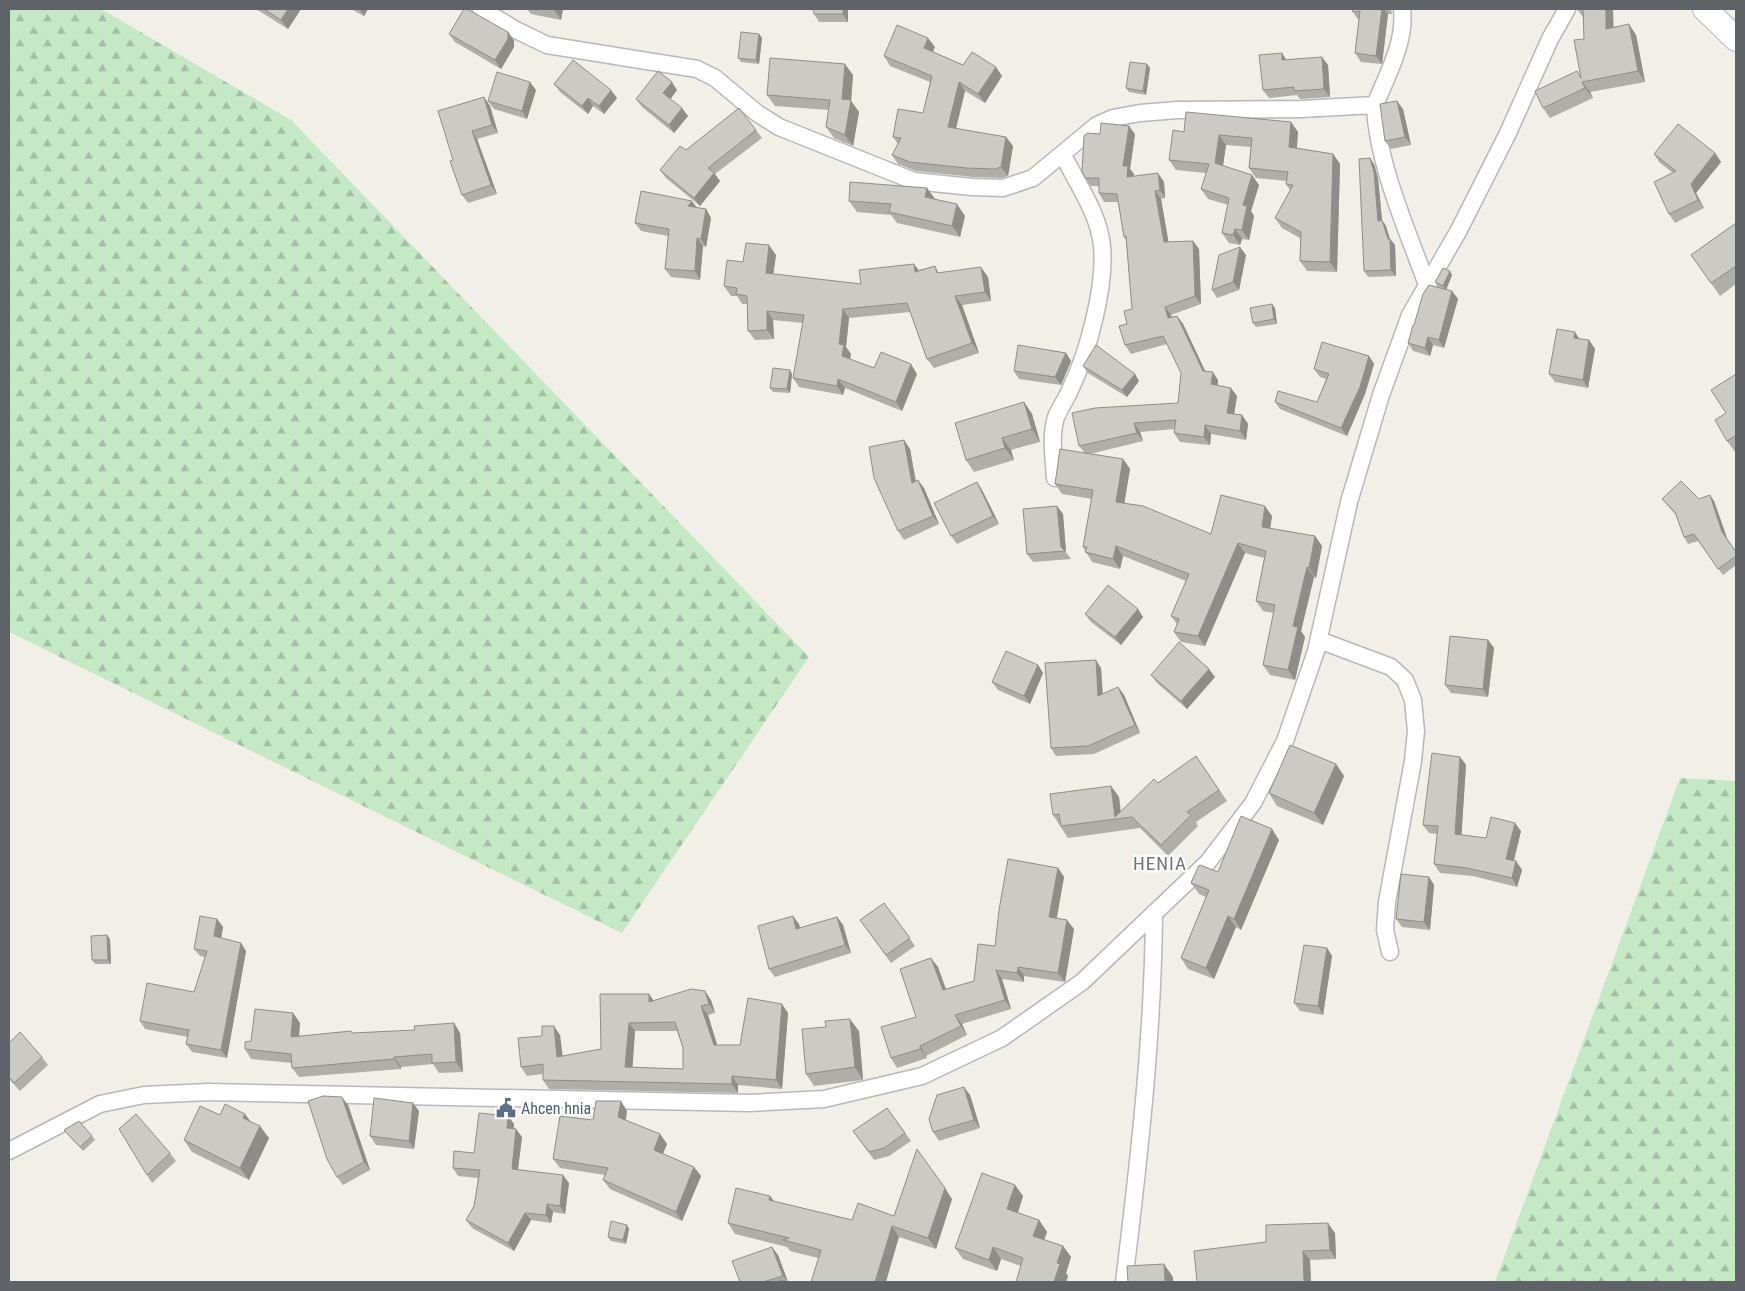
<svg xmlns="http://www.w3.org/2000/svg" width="1745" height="1291" font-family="'Roboto Condensed',sans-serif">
  <defs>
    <pattern id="forest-firs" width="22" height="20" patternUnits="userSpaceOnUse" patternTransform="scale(1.25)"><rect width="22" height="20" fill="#c5e8c5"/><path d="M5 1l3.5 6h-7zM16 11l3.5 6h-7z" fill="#a3c0a4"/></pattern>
  </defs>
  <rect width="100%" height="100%" fill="#f1efe8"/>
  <path fill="url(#forest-firs)" d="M9 9H101L291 120 809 657 622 933 9 632Z
    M1680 778 1736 781V1282H1495Z"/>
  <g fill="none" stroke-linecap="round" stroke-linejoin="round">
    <defs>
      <path id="street" d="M481 9 516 30 547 45 697 69 715 78 757 113 779 127 914 181 972 187 1003 188 1033 178 1097 125 1113 118 1140 113 1178 110 1301 109 1375 105C1387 75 1406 42 1402 9
        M1375 105C1377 164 1407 229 1427 285
        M1055 478C1054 459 1050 436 1056 417 1060 408 1066 399 1070 390 1088 353 1106 286 1102 246 1099 214 1077 183 1063 155
        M1319 640 1391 667 1405 680 1413 700 1416 731 1413 761 1387 902 1385 930 1390 952
        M9 1151 100 1104 144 1095 208 1092 749 1103 824 1099 922 1076 1002 1038 1082 982 1208 862 1253 803 1285 741 1316 651 1349 502 1381 395 1410 315 1459 230 1508 133 1550 39 1567 9
        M1124 1282C1139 1160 1153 1037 1154 913"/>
      <path id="secondary" d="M1705 9 1736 39"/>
    </defs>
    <use href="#street" stroke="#b5b8bc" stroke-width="19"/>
    <use href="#secondary" stroke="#b6babf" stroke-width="26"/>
    <use href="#street" stroke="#fff" stroke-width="16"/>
    <use href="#secondary" stroke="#fff" stroke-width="24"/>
  </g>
  <path fill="#afaea9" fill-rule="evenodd" d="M256 9H301L288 29Z
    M351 9H368L364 16Z
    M527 9H563L561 20 531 14Z
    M813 9H848V22H819L814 14Z
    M1352 9H1391L1392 14H1388L1382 64 1361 62 1355 53 1359 21 1353 12Z
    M1577 9H1613V27L1636 35 1645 82 1590 92 1593 98 1550 118 1543 108 1580 75 1584 39 1583 17Z
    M508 32 514 41V47L501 69 455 42 449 34Z
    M759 34 762 38 759 64 741 62 738 58Z
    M935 47 933 52 963 65 1002 76 985 103 965 91 956 129 1006 137 1013 146 1008 176 1002 178 973 177 916 171 898 164 892 155 898 144 893 137 923 113 930 82 890 66 884 56Z
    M1282 53 1286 60 1328 65 1330 97 1300 99 1297 95 1269 98 1263 90Z
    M1150 68 1146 95 1129 92 1126 88Z
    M853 75 851 101 859 112 853 146 834 138 826 127 829 110 775 106 767 95Z
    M554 84 617 98 604 114 593 106 588 114 560 92Z
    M536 90 527 119 494 109 488 101Z
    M677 90 670 99 688 116 674 133 642 107 636 99Z
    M484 97 490 106 498 133 477 139 497 194 468 203 462 195 453 160Z
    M1403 109 1411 145 1391 149 1385 141Z
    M1291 122 1298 132 1297 148 1333 154 1340 164 1337 272 1307 271 1300 261V238L1282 228 1275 218 1290 190 1286 184 1287 181 1256 178 1249 168 1251 147 1226 145 1223 165 1259 185 1251 211 1254 216 1249 240 1242 239 1240 245 1229 243 1222 233 1228 205 1208 199 1201 189 1206 173 1176 170 1169 160 1184 132Z
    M756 130 762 138 715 174 720 181 700 206 666 178 660 170 686 150Z
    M1100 134H1135L1130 169 1134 174 1133 176 1164 182 1165 198 1161 199 1168 242 1193 241 1199 249 1201 304 1171 315V317L1177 316 1183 324 1205 371 1218 380V385L1237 396 1234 414 1242 415 1248 424 1246 440 1211 434 1210 445 1180 442 1174 433 1175 429 1140 432 1143 441 1090 454 1123 459 1130 469 1124 503 1211 534 1272 516 1270 528 1315 536 1322 546 1316 578 1314 577 1301 631 1305 637 1295 680 1270 675 1263 665 1274 613 1263 611 1256 601 1264 558 1245 553 1205 646 1181 642 1174 632 1177 624 1171 616 1186 581 1123 556 1120 569 1092 562 1083 547 1092 499 1062 494 1055 484 1084 452 1079 446 1178 403 1181 373 1167 344 1131 354 1125 345 1127 324 1132 309 1126 240 1124 237 1118 202H1104L1099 193V186H1091L1085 178Z
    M1715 153 1721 162 1696 193 1704 208 1675 223 1669 214 1673 173 1659 162 1654 154Z
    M1374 164 1378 178 1382 220 1386 226 1390 239 1395 245 1396 276 1368 277 1364 271Z
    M927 188 935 199 965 216 960 237 897 223 891 215 857 212 849 201Z
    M697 208 706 209 711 218 706 247 703 246 700 280 671 277 665 269 668 236 641 231 635 223Z
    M1736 223V284L1720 296 1691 255Z
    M776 255 773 274 861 284 935 266 939 273 988 277 991 301 962 305 979 353 934 368 927 359 910 312 849 318 846 347 851 354 850 359 874 368 917 374 902 411 845 388 843 395 799 387 793 378 803 323 773 320 774 339 755 340 748 331 747 304H742L737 296H731L724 286 743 262Z
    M1246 255 1239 290 1217 298 1212 290Z
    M1452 275 1446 290 1452 291 1458 299 1444 348 1433 345 1430 356 1413 351 1408 343 1414 325 1442 288 1438 287 1435 282Z
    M1275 308 1277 324 1256 327 1253 323Z
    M1579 339 1589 340 1595 349 1588 388 1555 382 1549 374Z
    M1066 353 1071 361 1061 385 1019 379 1014 371Z
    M1369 356 1374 364 1365 394 1347 436 1280 409 1275 402H1317L1326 379 1320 377 1314 369Z
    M1083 366 1139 381 1127 397 1088 373Z
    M792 374 790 393 773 392 770 388Z
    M1736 374V453L1727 441 1726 413Z
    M1024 402 1032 414 1040 442 1011 450 1014 460 974 472 966 460Z
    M910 449 916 481 924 488 939 524 904 540 898 531Z
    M977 482 982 490 999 524 957 544 951 536Z
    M1662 499H1699L1714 501 1727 538 1736 552V565L1723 575 1698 541 1688 544 1684 537 1676 515 1667 505Z
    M1057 506 1063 514 1066 552 1071 559 1033 562 1027 554Z
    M1085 614 1143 617 1121 645 1091 622Z
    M1488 640 1494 648 1488 697 1451 693 1445 685Z
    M1038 665 1043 673 1030 704 998 690 992 682Z
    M1101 668 1103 694 1118 687 1124 695 1140 733 1094 754 1056 756 1051 748Z
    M1151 675 1215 677 1187 709 1157 683Z
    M1196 756 1227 801 1196 822 1198 826 1168 856 1140 828 1068 838 1053 815 1111 786 1119 797 1121 812 1158 783Z
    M1460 757 1466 765 1461 835 1486 838 1521 831 1514 861H1516L1522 870 1517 887 1473 876 1440 873 1434 864 1437 834 1429 833 1423 825Z
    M1336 764 1344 776 1323 825 1277 806 1269 793Z
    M1279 840 1241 930 1236 927 1214 979 1188 969 1181 958 1206 897 1199 894 1191 883 1218 872Z
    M1058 868 1064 877 1057 918 1074 929 1065 982 1024 976V982L1002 979 1011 1009 962 1024 967 1035 926 1056 927 1058 897 1068 891 1058 916 1017 938 967 946 989 974 981 995 946Z
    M1429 877 1434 885 1430 930 1402 927 1396 919Z
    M884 903 915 946 891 963 860 920Z
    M837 917 843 925 851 953 775 977 769 969 799 924 800 928Z
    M217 919 223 927 221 938 241 943 246 951 227 1058 192 1052 186 1044 188 1037 145 1029 140 1021 194 992 205 957 200 956 194 949Z
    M110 939 111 964H95L92 960Z
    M1327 948 1332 956 1323 1015 1300 1011 1294 1003Z
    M649 994 654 1001 711 1000 715 1013 708 1015 717 1045H740L788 1013 782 1089 738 1085V1093L549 1089 543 1080V1074L527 1076 521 1067 560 1035 562 1056 601 1049ZM635 1031H677L683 1048V1069L632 1067Z
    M293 1013 300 1023 299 1036 415 1030 454 1023 460 1033 463 1072 439 1073 433 1064 401 1067V1069L299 1077 292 1068V1063L251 1059 245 1049 251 1041Z
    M859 1031 863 1080 814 1086 806 1074Z
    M9 1043 42 1057 48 1065 20 1091 9 1079Z
    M970 1095 980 1128 939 1141 933 1132Z
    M348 1105 370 1170 343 1185 337 1177Z
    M887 1108 911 1141 889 1156 874 1160 853 1131Z
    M419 1111 414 1149 376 1145 370 1136Z
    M627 1111 626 1121 660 1134 667 1144 663 1154 694 1167 701 1176 682 1221 610 1189 603 1180 605 1175 560 1168 553 1159 593 1120Z
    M220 1115 251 1122 269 1138 249 1180 192 1152 184 1140Z
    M508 1116 514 1124V1128L522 1137 518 1169 569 1183 565 1214 553 1212 551 1223 531 1220 514 1251 472 1228 466 1220 474 1206 478 1178 458 1176 453 1168 474 1153Z
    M64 1130 92 1136 95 1140 83 1151Z
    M170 1153 176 1161 152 1183 147 1175Z
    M1015 1185 1023 1196 1018 1213 1039 1220 1047 1232 1044 1240 1063 1246 1071 1257 1066 1273 1068 1276 1066 1282H1016L1021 1266 1001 1259 997 1271 963 1259 955 1248Z
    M770 1196 774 1201 852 1220 894 1216 952 1199 936 1249 899 1237 818 1258 790 1251 787 1247 735 1234 728 1223Z
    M627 1225 629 1229 626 1244 611 1241 608 1237Z
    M1335 1233 1336 1259 1310 1260 1311 1282H1197L1266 1242Z
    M778 1255 788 1282H740Z"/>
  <path fill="#8f8d8a" d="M288 9H301L288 29 281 20Z
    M359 9H368L364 16Z
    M555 9H563L561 20 554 10Z
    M843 9H848V22L843 14Z
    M1382 9H1384L1388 14 1382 64 1376 56Z
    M1606 9H1613L1614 39 1606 29Z
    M1629 24 1636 35 1645 82 1638 71Z
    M508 32 514 41V47L501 69 495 60Z
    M759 34 762 38 759 64 756 60Z
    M928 38 935 47 930 57 924 48Z
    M1282 53 1287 61 1282 60Z
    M1322 57 1328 65 1330 97 1324 89Z
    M845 64 853 75 851 101 859 112 853 146 845 135 842 99Z
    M1147 64 1150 68 1146 95 1143 91Z
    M996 67 1002 76 985 103 978 94Z
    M530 82 536 90 527 119 522 111Z
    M672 82 677 90 669 101 663 93Z
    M959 82 965 91 954 136 948 127Z
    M1582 82 1590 92 1593 98 1585 88Z
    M611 90 617 98 604 114 599 106Z
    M484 97 490 106 498 133 492 125Z
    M588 98 593 106 588 114 582 106Z
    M1397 101 1403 109 1411 145 1405 137Z
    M682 108 688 116 674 133 669 125Z
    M1291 122 1298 132 1296 157 1289 147Z
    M1129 126 1135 134 1130 169 1134 174 1133 186 1127 177 1123 166Z
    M472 131 477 139 497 194 491 185Z
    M1219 135 1226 145 1222 173 1215 163Z
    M1006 137 1013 146 1008 176 1001 167Z
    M1715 153 1721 162 1696 193 1704 208 1698 200 1691 184Z
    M1333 154 1340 164 1337 272 1330 262Z
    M1370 158 1374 164 1378 178 1382 220 1386 226 1390 240V239L1395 245 1396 276 1391 270 1388 239 1378 221Z
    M714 173 720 181 700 206 694 198Z
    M1158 173 1164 182 1165 198 1160 190Z
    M1252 175 1259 185 1251 211 1254 216 1249 240 1242 230 1243 205Z
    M927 188 935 199 925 197Z
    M1155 191 1161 199 1170 250 1164 242Z
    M692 201 698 209 688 206Z
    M957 204 965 216 960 237 952 226Z
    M706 209 711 218 706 247 701 239Z
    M1235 229 1242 239 1240 245 1233 235Z
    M697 238 703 246 700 280 695 271Z
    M1193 241 1199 249 1201 304 1195 296Z
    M769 245 776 255 772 283 766 273Z
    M1240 247 1246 255 1239 290 1233 282Z
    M914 264 921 273 915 272Z
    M981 267 988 277 991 301 985 292Z
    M1450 271 1452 275 1446 290 1443 286Z
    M1452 291 1458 299 1444 348 1439 340Z
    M955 296 962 305 979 353 972 343Z
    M1272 304 1275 308 1277 324 1274 319Z
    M1165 307 1171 315 1174 326 1168 318Z
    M843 309 849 318 846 347 851 354 849 365 842 356 839 344Z
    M767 311 773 320 774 339 767 330Z
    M1177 316 1183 324 1209 379 1203 371Z
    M1575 332 1580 340 1574 338Z
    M1428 337 1433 345 1430 356 1425 348Z
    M1589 340 1595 349 1588 388 1583 380Z
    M1066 353 1071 361 1061 385 1055 377Z
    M1369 356 1374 364 1365 394 1347 436 1341 428Z
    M911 364 917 374 902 411 896 402Z
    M790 370 792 374 790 393 787 389Z
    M1213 372 1218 380 1217 392 1211 384Z
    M1135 374 1139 381 1127 397 1122 390Z
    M838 379 845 388 843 395 837 386Z
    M1231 388 1237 396 1233 421 1227 413Z
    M1024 402 1032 414 1040 442 1032 429Z
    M1242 415 1248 424 1246 440 1240 431Z
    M1134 423 1140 432 1143 441 1137 433Z
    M1205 425 1211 434 1210 445 1204 437Z
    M1002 438 1011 450 1014 460 1005 448Z
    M904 440 910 449 917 491 912 483Z
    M1123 459 1130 469 1123 512 1116 502Z
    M918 480 924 488 939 524 933 516Z
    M977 482 982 490 999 524 993 516Z
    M1710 495 1714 501 1727 538 1722 532Z
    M1057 506 1063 514 1066 552 1061 547Z
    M1265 506 1272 516 1269 537 1262 527Z
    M1315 536 1322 546 1316 578 1309 568Z
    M1238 543 1245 553 1205 646 1198 636Z
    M1116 546 1123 556 1120 569 1113 559Z
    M1307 567 1314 577 1301 631 1305 637 1295 680 1288 670 1293 626Z
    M1138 609 1143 617 1121 645 1115 637Z
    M1488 640 1494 648 1488 697 1483 689Z
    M1096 660 1101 668 1103 704 1098 696Z
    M1038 665 1043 673 1030 704 1024 696Z
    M1209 669 1215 677 1187 709 1181 701Z
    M1118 687 1124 695 1140 733 1135 725Z
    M1460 757 1466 765 1461 843 1455 834Z
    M1336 764 1344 776 1323 825 1314 813Z
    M1111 786 1119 797 1121 818 1115 817Z
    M1515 823 1521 831 1512 867 1506 859Z
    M1272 829 1279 840 1241 930 1234 919Z
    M1516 861 1522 870 1517 887 1512 878Z
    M1058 868 1064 877 1055 926 1049 917Z
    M1429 877 1434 885 1430 930 1424 922Z
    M793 916 799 924 802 938 796 929Z
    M1228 916 1236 927 1214 979 1206 968Z
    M837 917 843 925 851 953 845 945Z
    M217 919 223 927 220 944 214 936Z
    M1067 920 1074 929 1065 982 1058 973Z
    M107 935 110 939 111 964 108 960Z
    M241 943 246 951 227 1058 221 1050Z
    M1327 948 1332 956 1323 1015 1318 1006Z
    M931 958 938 967 949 999 943 990Z
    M1018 967 1024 976V982L1017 973Z
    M996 970 1002 979 1011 1009 1005 1000Z
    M705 991 711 1000 715 1013 709 1004Z
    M649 994 655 1003 649 1002Z
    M782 1004 788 1013 782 1089 776 1080Z
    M701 1006 708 1015 720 1054 714 1045Z
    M293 1013 300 1023 298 1047 291 1037Z
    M955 1015 962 1024 967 1035 961 1026Z
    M850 1019 859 1031 863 1080 855 1067Z
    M454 1023 460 1033 463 1072 456 1062Z
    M629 1023 635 1031 632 1076 625 1067Z
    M554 1026 560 1035 564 1066 557 1057Z
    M920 1046 926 1056 927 1058 920 1049Z
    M394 1057 401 1067V1069L394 1059Z
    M732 1076 738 1085V1093L732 1084Z
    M964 1087 970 1095 980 1128 974 1120Z
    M342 1097 348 1105 370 1170 364 1162Z
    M621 1101 627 1111 624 1127 618 1117Z
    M413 1103 419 1111 414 1149 409 1141Z
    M245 1114 254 1126 243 1118Z
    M508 1116 514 1124 513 1136 507 1128Z
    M260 1126 269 1138 249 1180 240 1168Z
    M516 1129 522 1137 517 1177 512 1169Z
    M660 1134 667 1144 660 1160 654 1150Z
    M694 1167 701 1176 682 1221 676 1212Z
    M563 1175 569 1183 565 1214 560 1206Z
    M1015 1185 1023 1196 1015 1221 1007 1209Z
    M945 1188 952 1199 936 1249 928 1238Z
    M770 1196 778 1207 769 1200Z
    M547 1204 553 1212 551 1223 546 1215Z
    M525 1213 531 1220 514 1251 508 1243Z
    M1039 1220 1047 1232 1041 1248 1033 1236Z
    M1328 1223 1335 1233 1336 1259 1330 1250Z
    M627 1225 629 1229 626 1244 623 1240Z
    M892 1226 899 1237 886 1282H875Z
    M1063 1246 1071 1257 1066 1273 1068 1276 1066 1282H1054L1057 1263Z
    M772 1247 778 1255 788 1282 783 1276Z
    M993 1247 1001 1259 997 1271 989 1260Z
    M1303 1251 1310 1260 1311 1282H1304Z
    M1164 1264 1173 1277V1282H1165Z"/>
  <path fill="#cccac5" stroke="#8f8d8a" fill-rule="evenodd" d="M264 9H288L281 20Z
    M464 9H467L508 32V39L495 60 449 34Z
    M813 9H843V14H814Z
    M1352 9H1382L1376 56 1355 53 1360 11 1353 12Z
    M1583 9H1606V29L1629 24 1638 71 1582 82 1585 88 1543 108 1535 91 1577 71 1581 78 1574 40 1584 39Z
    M897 25 928 38 924 48 963 65 972 52 996 67 978 94 959 82 948 127 1006 137 1001 167 995 169 966 168 910 162 892 155 901 138 893 137 898 109 923 113 932 76 884 56Z
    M741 32 759 34 756 60 738 58Z
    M1282 53V60L1322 57 1324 89 1294 91V87L1263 90 1259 55Z
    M770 58 845 64 842 99 851 100 845 135 826 127 830 100 767 95Z
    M573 60 611 90 599 106 588 98 582 106 554 84Z
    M1130 62 1147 64 1143 91 1126 88Z
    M658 71 672 82 663 93 682 108 669 125 636 99Z
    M497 72 530 82 522 111 488 101Z
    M484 97 492 125 472 131 491 185 462 195 450 161 453 160 438 111Z
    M1397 101 1405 137 1385 141 1380 104Z
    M739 108 756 130 708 168 714 173 694 198 660 170 680 146 686 150Z
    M1186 112 1291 122 1289 147 1333 154 1330 262 1300 261 1301 232 1275 218 1293 185 1286 184 1288 172 1249 168 1252 138 1219 135 1215 163 1252 175 1243 205 1247 206 1242 230 1235 229 1233 235 1222 233 1229 198 1201 189 1209 164 1169 160 1173 130 1184 132Z
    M1101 123 1129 126 1123 166H1128L1127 177 1158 173 1160 190 1155 191 1164 242 1193 241 1195 296 1165 307 1168 318 1177 316 1203 371 1213 372 1211 384 1231 388 1227 413 1242 415 1240 431 1205 425 1204 437 1174 433 1176 420 1134 423 1137 433 1079 446 1072 413 1095 408 1178 403 1181 373 1163 336 1125 345 1119 326 1127 324 1124 311 1132 309 1126 236 1124 237 1117 194 1099 193V178H1085L1082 171 1084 136 1087 133 1100 134Z
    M1678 124 1715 153 1691 184 1698 200 1669 214 1654 182 1676 171 1654 154Z
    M1370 158 1374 172 1378 221 1382 220 1388 239H1390L1391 270 1364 271 1359 159Z
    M850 182 927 188 925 197 957 204 952 226 889 212 891 204 849 201Z
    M641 191 692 201 688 206 706 209 701 239 697 238 695 271 665 269 669 229 635 223Z
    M1736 223V266L1711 283 1691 255Z
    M746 243 769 245 766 273 861 284 859 270 914 264 915 272 935 266 937 273 981 267 985 292 955 296 972 343 927 359 907 303 843 309 839 344 844 345 842 356 874 368 881 352 911 364 896 402 838 379 837 386 793 378 804 315 767 311V330L748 331 747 296 736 294 737 288 724 286 727 260 743 262Z
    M1240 247 1233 282 1212 290 1219 255Z
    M1443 268 1450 271 1443 286 1435 282Z
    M1429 285 1452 291 1439 340 1428 337 1425 348 1408 343 1413 325H1414L1423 294Z
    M1272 304 1274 319 1253 323 1250 308Z
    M1557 329 1575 332 1574 338 1589 340 1583 380 1549 374Z
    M1322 342 1369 356 1360 387 1341 428 1275 402 1278 391 1317 402 1329 374 1314 369Z
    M1018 345 1066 353 1055 377 1014 371Z
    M1096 345 1135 374 1122 390 1083 366Z
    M773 368 790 370 787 389 770 388Z
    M1736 374V439L1735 436 1727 441 1715 420 1726 413 1711 390Z
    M1024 402 1032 429 1002 438 1005 448 966 460 955 423Z
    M904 440 912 483 918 480 933 516 898 531 874 478 869 447Z
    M1060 449 1123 459 1116 502 1143 506 1211 534 1221 495 1265 506 1262 527 1315 536 1309 568 1307 567 1293 626 1298 627 1288 670 1263 665 1275 605 1256 601 1266 551 1238 543 1198 636 1174 632 1179 619 1171 616 1189 574 1116 546 1113 559 1085 552 1087 547H1083L1093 490 1055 484Z
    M1681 481 1699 499 1710 495 1722 532 1736 552V556L1718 569 1694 534 1684 537 1675 512 1662 499Z
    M977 482 993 516 951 536 934 503Z
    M1057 506 1061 547 1065 551 1027 554 1023 509Z
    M1108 585 1138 609 1115 637 1085 614Z
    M1450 636 1488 640 1483 689 1445 685Z
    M1179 642 1209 669 1181 701 1151 675Z
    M1006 651 1038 665 1024 696 992 682Z
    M1096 660 1098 696 1118 687 1135 725 1088 746 1051 748 1045 663Z
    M1290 745 1336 764 1314 813 1269 793Z
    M1432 753 1460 757 1455 834 1486 838 1491 817 1515 823 1506 859 1516 861 1512 878 1467 868 1434 864 1438 826 1423 825Z
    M1196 756 1219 790 1187 812 1191 815 1161 845 1132 817 1061 826 1059 814 1053 815 1050 794 1111 786 1115 817 1154 779 1158 783Z
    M1241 816 1272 829 1234 919 1228 916 1206 968 1181 958 1209 890 1191 883 1198 867 1200 865 1218 872Z
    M1008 859 1058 868 1049 917 1067 920 1058 973 1018 967 1017 973 996 970 1005 1000 955 1015 961 1026 920 1046V1049L891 1058 881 1027 916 1017 900 969 931 958 943 990 974 981 978 944 995 946 999 910Z
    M1401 874 1429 877 1424 922 1396 919Z
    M884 903 910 938 886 955 860 920Z
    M200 916 217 919 214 936 241 943 221 1050 186 1044 189 1030 140 1021 147 983 194 992 207 951 194 949Z
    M793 916 796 929 837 917 845 945 769 969 758 926Z
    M107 935 108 960H92L91 936Z
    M1304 945 1327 948 1318 1006 1294 1003Z
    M691 989 705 991 709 1004 701 1006 714 1045H740L748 998 782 1004 776 1080 732 1076V1084L543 1080V1064L521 1067 518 1038 542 1036V1026H554L557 1057 601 1049 600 994H649V1002ZM675 1022 683 1048V1069L625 1067 629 1023Z
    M255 1009 293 1013 291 1037 351 1031 352 1033 415 1030 414 1026 454 1023 456 1062 432 1063V1054L394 1057V1059L292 1068 291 1054 245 1049V1042L251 1041Z
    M850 1019 855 1067 806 1074 802 1029 826 1027 825 1021Z
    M20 1032 42 1057 14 1083 9 1077V1043Z
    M964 1087 974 1120 933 1132 929 1119 937 1095Z
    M323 1096 342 1097 364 1162 337 1177 327 1159 308 1101Z
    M374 1098 413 1103 409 1141 370 1136Z
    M596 1101H621L618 1117 660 1134 654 1150 694 1167 676 1212 603 1180 608 1168 553 1159 560 1116 593 1120Z
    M225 1104 245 1114 243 1118 260 1126 240 1168 184 1140 200 1106 220 1115Z
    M887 1108 905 1133 884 1148 869 1152 853 1131Z
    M479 1113 508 1116 507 1128 516 1129 512 1169 563 1175 560 1206 547 1204 546 1215 525 1213 508 1243 466 1220 474 1206 480 1170 453 1168 454 1151 474 1153Z
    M136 1114 170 1153 147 1175 119 1129Z
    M79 1121 92 1136 80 1147 64 1130Z
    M917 1149 945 1188 928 1238 892 1226 875 1282H811L821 1250 783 1240 789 1238 728 1223 736 1188 770 1196 769 1200 852 1220 858 1203 894 1216Z
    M982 1173 1015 1185 1007 1209 1039 1220 1033 1236 1063 1246 1057 1263 1060 1264 1054 1282H1016L1023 1258 993 1247 989 1260 955 1248Z
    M611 1221 627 1225 623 1240 608 1237Z
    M1328 1223 1330 1250 1303 1251 1304 1282H1197L1194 1251 1266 1242V1225Z
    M772 1247 783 1276 763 1282H740L732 1261Z
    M1164 1264 1165 1282H1128L1127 1266Z
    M780 1280 788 1282H780Z"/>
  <defs>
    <symbol id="civic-bare" viewBox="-9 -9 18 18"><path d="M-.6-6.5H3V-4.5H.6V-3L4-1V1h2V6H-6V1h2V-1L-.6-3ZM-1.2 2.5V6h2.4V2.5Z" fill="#5c6f8a" stroke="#fff" stroke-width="2.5" paint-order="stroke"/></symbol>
  </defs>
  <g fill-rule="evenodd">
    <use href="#civic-bare" x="492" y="1094" width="28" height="28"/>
  </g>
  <g text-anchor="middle" stroke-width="4.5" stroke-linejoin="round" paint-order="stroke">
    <g font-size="16" fill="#4e5e75" stroke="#fff" text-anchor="start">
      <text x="521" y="1114">Ahcen hnia</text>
    </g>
    <g font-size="19" letter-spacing="1" fill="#70757a" stroke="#fff">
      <text x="1160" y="870">HENIA</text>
    </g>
  </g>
  <rect width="1745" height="1291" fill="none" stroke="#5f6368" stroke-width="20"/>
</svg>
